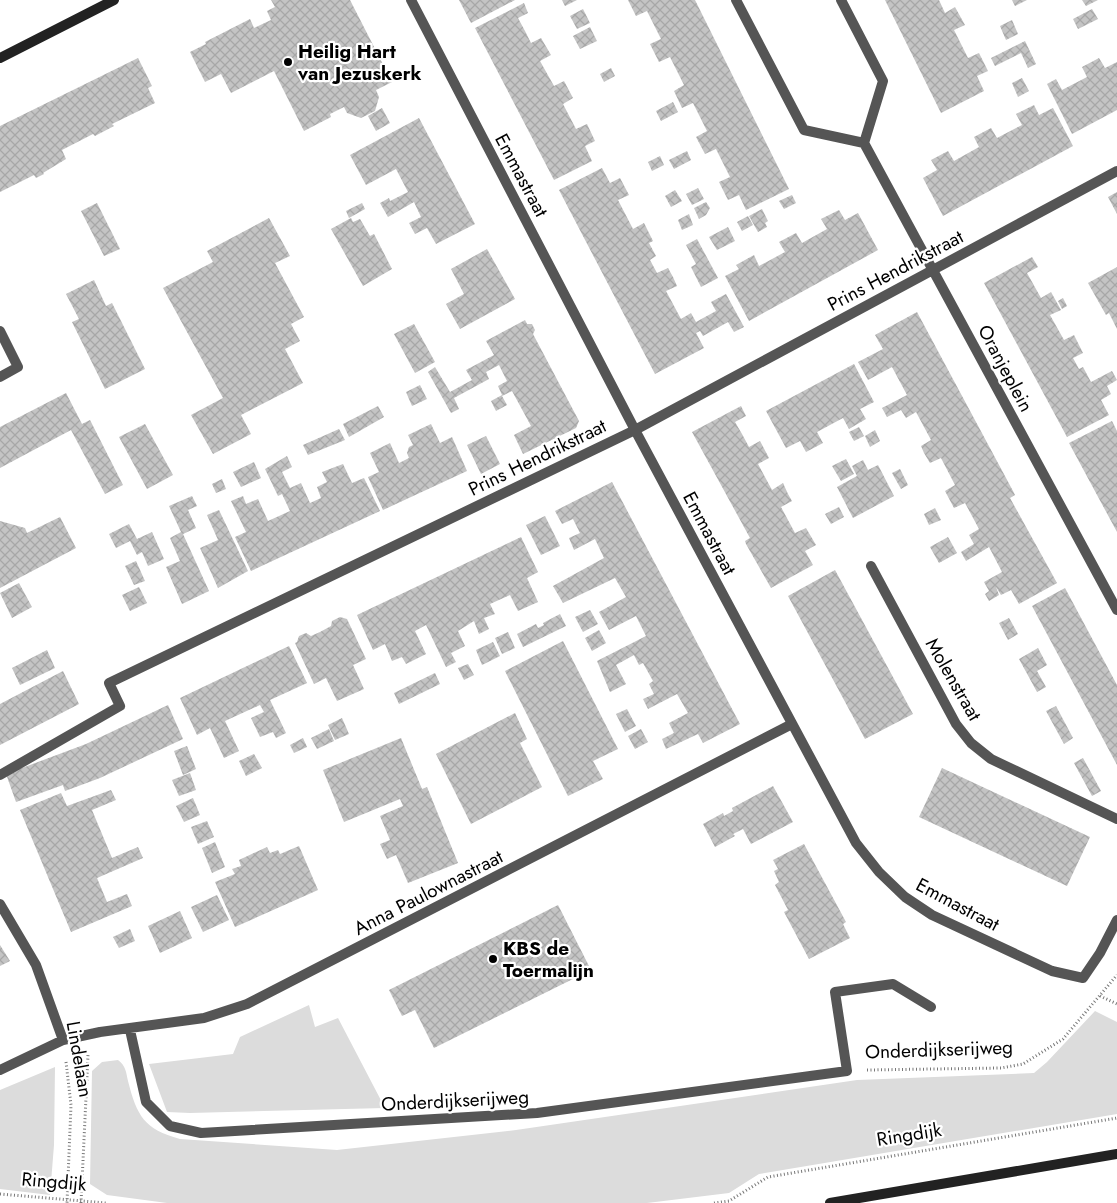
<svg xmlns="http://www.w3.org/2000/svg" width="1117" height="1203" font-family="Jost,sans-serif">
  <defs>
    <pattern id="building-cross-hatch" width="8" height="8" patternUnits="userSpaceOnUse" patternTransform="scale(1.25)"><rect width="8" height="8" fill="#c4c4c4"/><path d="M0 0l8 8M0 8l8-8" fill="none" stroke="#a7a7a7"/></pattern>
  </defs>
  <rect width="100%" height="100%" fill="#fff"/>
  <path fill="#dcdcdc" d="M309 1005 315 1027 338 1018 385 1108 190 1113 167 1112 149 1064 233 1054 240 1037Z
    M1095 1011 1117 1022V1114L759 1174 729 1193 647 1203H167L107 1195 90 1184 92 1071 102 1062 118 1060C126 1066 126 1072 128 1081 137 1116 144 1129 180 1139L337 1150 516 1130 857 1080 1034 1073 1047 1062Z
    M55 1067 54 1145 50 1195 0 1189V1090Z"/>
  <path fill="url(#building-cross-hatch)" d="M271 0H350L392 82 376 90 379 97 375 111 361 118 347 113 344 107 330 114 331 117 304 131 274 71 231 93 221 74 205 82 190 52 206 44 205 42 250 19 254 28 271 20 267 11 275 7Z
    M459 0H515L471 23Z
    M562 0H577L565 6Z
    M628 0H695L789 189 746 210 739 195 728 200 719 182 730 177 716 149 705 154 696 137 707 131 693 103 682 108 674 91 684 85 670 57 659 62 650 44 661 39 647 11 636 16Z
    M885 0H939L945 13 955 7 965 25 954 30 968 58 979 53 988 71 977 76 984 91 941 113Z
    M1012 0H1027L1015 6Z
    M1082 0H1098L1086 6Z
    M524 3 528 13 518 18 525 31 531 43 541 38 551 55 540 61 554 86 564 81 573 98 563 104 576 129 587 124 595 141 585 146 592 161 554 180 475 28Z
    M583 9 590 23 577 29 570 16Z
    M1092 9 1098 19 1078 29 1073 19Z
    M1012 20 1018 34 1006 40 1000 26Z
    M590 27 597 41 580 49 573 36Z
    M1025 41 1036 64 1028 68 1021 53 995 66 991 58Z
    M138 58 152 86 148 88 155 103 112 124 114 126 95 136 93 134 62 150 66 159 43 173 44 174 36 178 34 175 0 192V126Z
    M1099 58 1105 68 1117 62V110L1072 134 1047 84 1056 79 1062 90 1087 77 1082 67Z
    M611 68 615 76 604 82 600 74Z
    M1022 78 1029 91 1018 97 1012 83Z
    M673 102 678 112 661 121 656 111Z
    M1034 105 1039 115 1053 108 1073 146 943 216 923 178 937 170 931 160 948 151 954 161 979 147 974 137 991 128 997 138 1022 125 1016 114Z
    M382 108 390 123 376 131 368 116Z
    M419 118 475 224 436 244 427 228 415 234 409 223 421 217 414 202 388 217 380 203 389 198 390 201 408 192 396 169 366 185 350 155Z
    M687 151 691 160 674 169 669 160Z
    M660 156 664 165 652 171 648 162Z
    M602 168 610 183 620 178 629 195 618 200 633 229 644 223 653 241 649 243 656 256 650 260 657 273 668 268 673 277 677 286 666 291 681 319 691 313 696 322 716 311 711 302 726 294 744 327 734 332 728 322 703 336 700 331 696 333 704 348 655 374 559 190Z
    M698 188 704 199 692 205 686 194Z
    M675 190 682 201 671 207 665 196Z
    M1117 192V214L1108 197Z
    M792 195 796 203 784 209 779 201Z
    M706 202 710 208 706 215 699 219 694 208Z
    M97 203 120 249 104 256 81 211Z
    M362 203 365 209 349 218 346 211Z
    M762 209 768 221 765 223 767 227 758 232 749 216Z
    M839 210 845 220 858 213 878 250 749 321 725 276 739 269 736 265 754 255 759 266 785 252 779 242 796 233 802 243 827 229 821 219Z
    M689 214 693 225 682 230 678 220Z
    M748 216 753 225 742 231 737 222Z
    M269 218 290 256 275 263 304 317 291 324 300 341 285 349 303 383 241 415 251 434 213 454 191 415 223 398 163 288 213 262 207 251Z
    M351 218 353 222 360 219 370 236 374 234 392 269 363 286 331 229Z
    M728 227 735 241 717 250 709 237Z
    M697 239 718 278 701 287 691 267 696 264 686 245Z
    M487 249 515 299 460 329 446 304 464 294 451 269Z
    M1032 257 1038 267 1027 273 1041 298 1051 292 1061 310 1050 315 1064 340 1074 335 1083 353 1073 358 1079 369 1083 367 1091 382 1112 371 1117 380 1107 386 1111 394 1101 400 1109 415 1067 437 984 283Z
    M1117 267V329L1109 313 1106 315 1088 283Z
    M94 280 106 306 112 303 145 369 105 389 72 322 79 319 66 294Z
    M1063 298 1067 306 1062 309 1058 301Z
    M917 312 1013 491 1015 495 1010 498 1057 583 1019 604 1011 590 1001 595 996 587 999 595 989 601 985 594 989 591 984 582 1002 572 989 547 966 561 961 552 974 544 969 535 979 529 965 503 954 508 945 491 955 485 941 458 930 463 924 453 921 446 931 440 916 412 906 418 901 410 887 417 882 408 907 395 892 367 868 380 858 362 883 349 875 335Z
    M525 320 527 324H532L535 330 533 334 579 421 576 428 523 454 514 435 531 426 512 391 502 396 507 405 496 411 491 401 502 395 498 386 507 381 499 365 486 372 489 379 454 398 459 409 451 413 428 372 435 367 450 392 472 380 466 370 494 355 486 341Z
    M414 324 435 362 415 373 394 334Z
    M854 364 874 402 860 409 866 419 849 429 843 418 817 432 823 443 806 452 800 441 786 448 766 411Z
    M420 385 427 399 412 406 406 392Z
    M66 393 82 424 90 420 123 485 105 494 71 430 0 468V427Z
    M378 406 384 417 349 437 343 424Z
    M741 406 746 416 735 422 742 434 749 447 760 441 769 458 758 464 772 490 783 483 788 494 792 501 781 507 795 533 806 528 816 545 805 551 813 565 771 588 746 544 745 541 750 538 692 432Z
    M1112 421 1117 431V532L1069 443Z
    M145 424 173 475 147 489 119 437Z
    M431 424 440 443 452 437 467 471 383 510 368 477 379 472 370 453 390 443 399 463 409 458 407 453 409 447 413 445 408 435Z
    M859 427 864 436 854 441 849 432Z
    M339 429 345 440 308 455 303 445Z
    M875 430 880 441 870 447 865 436Z
    M486 436 500 464 481 474 467 445Z
    M287 456 292 467 282 472 290 488 301 483 310 503 321 498 317 487 327 482 322 472 343 464 352 483 364 478 380 511 251 571 235 537 246 532 231 501 243 496 246 504 258 499 268 521 290 511 282 494 278 496 265 469Z
    M846 459 854 474 841 481 832 466Z
    M863 460 868 470 878 465 894 496 853 518 837 487 857 476 852 466Z
    M254 462 261 478 241 487 233 472Z
    M900 469 908 485 901 489 892 473Z
    M222 479 226 489 216 493 212 484Z
    M612 482 740 724 703 743 698 734 666 749 662 739 674 733 669 723 688 713 677 694 648 709 643 699 654 694 649 684 653 681 643 663 639 665 634 655 616 665 626 684 610 692 597 661 646 636 636 616 609 630 599 612 626 597 615 578 563 603 553 586 604 558 595 539 574 550 569 538 580 533 573 519 562 524 555 511Z
    M192 496 197 506 188 510 196 528 183 534 209 591 182 604 166 567 180 561 170 538 181 532 169 506Z
    M839 507 844 517 831 524 825 514Z
    M935 508 941 520 929 525 924 514Z
    M219 510 248 571 218 588 200 548 218 540 207 515Z
    M545 516 560 546 541 555 526 525Z
    M60 517 76 548 0 588V521L25 528 27 533Z
    M129 524 137 539 152 532 164 559 148 566 142 552 137 555 130 541 116 548 109 534Z
    M521 537 538 572 527 578 538 602 518 611 510 595 490 604 495 614 484 618 489 629 479 634 474 621 458 631 465 646 451 653 456 662 446 667 426 625 415 631 426 654 406 664 402 657 392 661 385 644 373 650 357 615Z
    M948 537 957 553 939 563 930 547Z
    M136 561 145 581 134 585 125 566Z
    M835 570 913 714 865 739 788 596Z
    M19 583 32 607 12 618 0 593Z
    M139 587 147 603 130 611 122 595Z
    M1065 588 1117 685V765L1032 606Z
    M590 610 598 624 583 632 575 617Z
    M560 614 566 626 523 647 517 634 536 624 538 628 544 625 543 623Z
    M340 617 347 619 366 659 353 665 364 689 337 701 326 678 314 684 295 643 297 642 299 636 306 633 311 636 320 632 331 626 332 621Z
    M1009 618 1018 634 1008 640 999 623Z
    M599 630 606 643 592 651 585 638Z
    M508 632 515 648 502 654 495 638Z
    M563 641 618 749 593 761 603 779 568 796 505 671Z
    M493 642 500 656 482 665 476 650Z
    M289 646 307 683 270 700 286 733 276 738 273 732 260 737 251 718 264 712 260 705 225 721 239 751 224 758 210 728 197 735 180 698Z
    M1038 648 1047 665 1037 671 1046 687 1037 692 1019 659Z
    M47 650 55 668 20 685 12 668Z
    M468 664 474 675 464 680 458 668Z
    M63 671 79 704 0 745V704Z
    M435 673 440 684 399 704 394 693Z
    M168 705 183 739 100 778 65 791 63 785 16 802 6 774 86 744Z
    M1056 706 1073 738 1064 744 1046 711Z
    M627 709 636 726 625 732 616 714Z
    M515 713 527 739 520 743 542 787 471 824 436 754Z
    M342 718 349 734 335 740 328 725Z
    M329 729 334 741 317 749 311 738Z
    M641 729 648 742 635 749 628 736Z
    M303 738 307 747 294 753 290 745Z
    M401 738 422 789 427 787 458 863 408 883 396 855 387 859 380 844 390 840 380 816 403 806 400 799 344 822 323 770Z
    M187 746 196 769 183 775 174 751Z
    M254 754 262 768 246 776 239 761Z
    M1083 758 1101 791 1092 796 1074 763Z
    M942 768 1090 837 1067 886 919 817Z
    M190 773 196 790 179 796 172 780Z
    M773 786 793 822 751 844 743 829 733 834 735 836 715 847 703 824 723 813 724 816 733 811 732 808Z
    M111 790 116 800 92 810 112 858 138 847 143 858 97 878 107 902 127 894 132 906 71 932 20 810 61 793 67 806Z
    M193 798 200 815 184 822 176 806Z
    M207 821 214 837 198 844 191 827Z
    M215 842 225 867 212 873 202 848Z
    M804 844 846 922 843 924 850 938 809 959 784 912 788 910 775 885 779 882 774 871 778 869 773 860Z
    M299 846 318 890 235 927 215 882 235 874 232 869 241 866 239 860 267 847 270 853 278 850 280 854Z
    M217 895 229 920 203 932 191 907Z
    M558 905 591 970 434 1048 415 1010 402 1016 389 990Z
    M180 911 192 938 160 953 148 926Z
    M130 929 135 941 119 948 113 937Z
    M0 945 10 961 0 966Z"/>
  <g fill="none" stroke-linecap="round" stroke-linejoin="round">
    <path stroke="#777" stroke-width="3" stroke-dasharray="1 2.5" stroke-linecap="butt" d="M1100 996 1117 1004
      M66 1062 71 1105 67 1203
      M867 1070 1001 1068 1023 1064 1063 1039 1117 975
      M0 1194 106 1203
      M81 1203 88 1055
      M714 1203 729 1201 768 1177 1117 1118"/>
    <path stroke="#555" stroke-width="10" d="M0 331 18 367 0 377"/>
    <path stroke="#555" stroke-width="10" d="M411 0 635 430 856 843 879 872 905 897 932 915 1052 971 1083 978 1100 953 1117 920
      M736 0 804 130 864 143
      M841 0 883 81 864 143 1117 610
      M871 566 956 724 971 743 991 759 1117 819
      M0 775 120 706 109 683 635 430 1117 171
      M0 904 36 965 63 1040
      M130 1030 146 1102 170 1126 201 1133 537 1113 847 1071 835 992 893 984 931 1007
      M0 1070 63 1040 100 1032 204 1018 247 1004 792 724"/>
    <path stroke="#222" stroke-width="10" d="M0 58 114 0
      M830 1203 1117 1154"/>
  </g>
  <g fill="#000" stroke="#fff" stroke-width="2">
    <circle cx="288" cy="62" r="5"/>
    <circle cx="493" cy="959" r="5"/>
  </g>
  <g text-anchor="middle" stroke-width="4.5" stroke-linejoin="round" paint-order="stroke">
    <g font-size="19" font-weight="bold" fill="#000" stroke="#fff" text-anchor="start">
      <text x="298" y="58">Heilig Hart<tspan x="298" dy="22">van Jezuskerk</tspan></text>
      <text x="503" y="955">KBS de<tspan x="503" dy="22">Toermalijn</tspan></text>
    </g>
    <g font-size="19" fill="#000" stroke="#fff">
      <text transform="translate(522 175) rotate(62)" y="7">Emmastraat</text>
      <text transform="translate(895 270) rotate(-28)" y="7">Prins Hendrikstraat</text>
      <text transform="translate(1006 368) rotate(62)" y="7">Oranjeplein</text>
      <text transform="translate(537 457) rotate(-26)" y="7">Prins Hendrikstraat</text>
      <text transform="translate(710 533) rotate(62)" y="7">Emmastraat</text>
      <text transform="translate(954 679) rotate(60)" y="7">Molenstraat</text>
      <text transform="translate(428 892) rotate(-27)" y="7">Anna Paulownastraat</text>
      <text transform="translate(958 904) rotate(28)" y="7">Emmastraat</text>
      <text transform="translate(939 1049) rotate(-2)" y="7">Onderdijkserijweg</text>
      <text transform="translate(80 1059) rotate(80)" y="7">Lindelaan</text>
      <text transform="translate(455 1100) rotate(-3)" y="7">Onderdijkserijweg</text>
      <text transform="translate(909 1134) rotate(-9)" y="7">Ringdijk</text>
      <text transform="translate(54 1181) rotate(5)" y="7">Ringdijk</text>
    </g>
  </g>
</svg>
